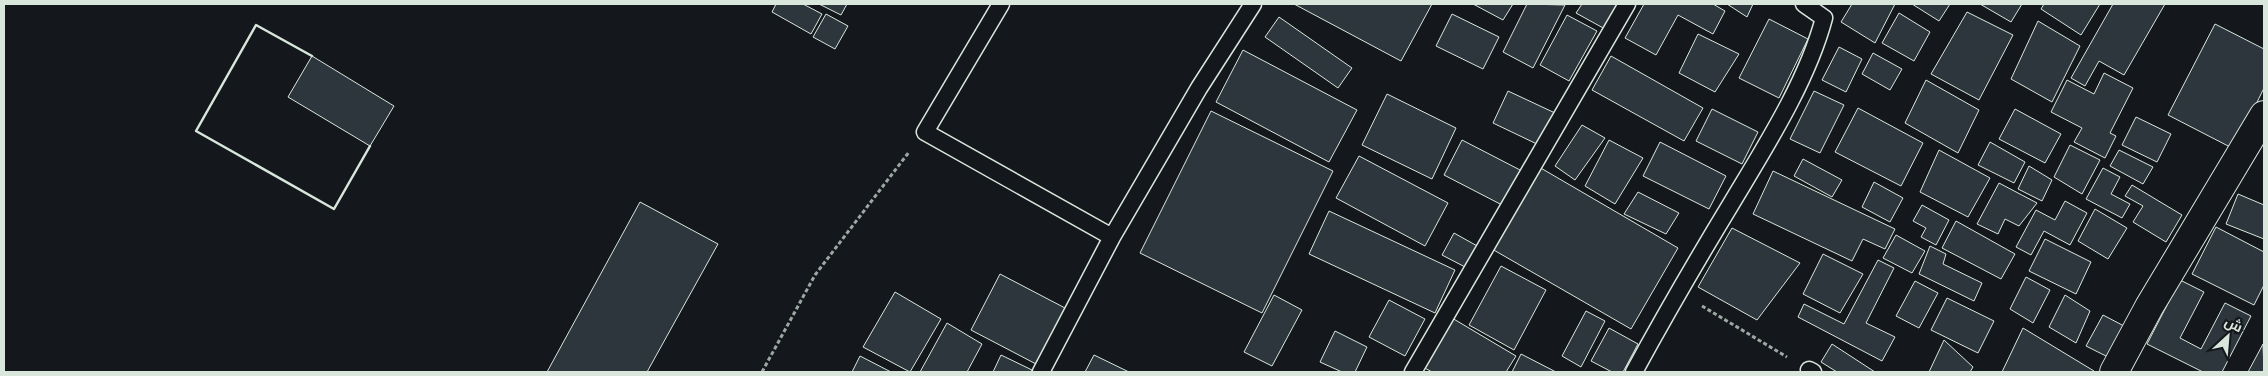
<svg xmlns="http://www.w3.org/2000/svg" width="2268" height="376" font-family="'Roboto Condensed',Cairo,sans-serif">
  <rect width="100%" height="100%" fill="#14181c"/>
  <path fill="#2c363c" stroke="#d8e6dc" d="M776 4H803L822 14 811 34 772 12Z
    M819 4H847L841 15Z
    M1294 4H1432L1401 61Z
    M1473 4H1513L1503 20Z
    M1527 4 1565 5 1533 68 1503 52Z
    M1582 4H1620L1605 29 1576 13Z
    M1644 4H1713L1725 11 1713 34 1678 15 1656 55 1625 38Z
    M1727 4H1753L1747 17Z
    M1852 4H1895L1875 43 1841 22Z
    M1912 4H1950L1939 21Z
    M1980 4H2022L2011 22Z
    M2044 4H2100L2081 35 2041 9Z
    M2113 4H2165L2124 75 2099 61 2085 86 2071 78Z
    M1967 12 2013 35 1979 100 1931 74Z
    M1899 13 1930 32 1914 61 1882 43Z
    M826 14 848 26 835 49 813 37Z
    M1452 14 1499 37 1483 69 1436 46Z
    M1567 15 1597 31 1569 81 1540 65Z
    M1279 17 1352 68 1338 88 1265 37Z
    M1769 19 1808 39 1779 98 1739 78Z
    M2038 21 2080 46 2052 102 2011 79Z
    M2215 24 2264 49V88L2234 149 2168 115Z
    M1698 34 1739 54 1715 92 1679 73Z
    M1839 47 1862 59 1846 92 1822 80Z
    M1243 50 1357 110 1329 162 1216 102Z
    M1873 53 1902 69 1890 90 1862 74Z
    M312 56 394 106 370 146 288 97Z
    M1611 56 1703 108 1684 141 1592 90Z
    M2104 73 2133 88 2110 133 2116 136 2105 158 2074 142 2082 128 2051 112 2067 80 2094 94Z
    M1926 80 1979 110 1958 153 1905 123Z
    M1508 91 1555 113 1539 145 1493 123Z
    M1814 91 1844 105 1820 153 1790 139Z
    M1387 94 1456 128 1432 179 1362 145Z
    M1858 108 1923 143 1901 186 1835 152Z
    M1712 109 1758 132 1742 164 1696 141Z
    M2015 109 2061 134 2045 163 1999 139Z
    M1211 111 1333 171 1262 313 1140 253Z
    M2136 117 2171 134 2157 162 2122 145Z
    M1582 125 1605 138 1575 180 1555 166Z
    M1462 140 1522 171 1504 206 1444 175Z
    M1609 140 1643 158 1615 204 1585 186Z
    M1660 142 1726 176 1709 209 1643 176Z
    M1990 142 2025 162 2014 183 1978 165Z
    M2070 145 2100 160 2082 194 2054 177Z
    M1939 150 1990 178 1968 217 1920 192Z
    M2119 150 2153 167 2143 184 2110 166Z
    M1359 156 1448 203 1425 246 1336 198Z
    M1803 159 1842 180 1832 197 1794 176Z
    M2029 166 2052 180 2042 201 2018 189Z
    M1539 167 1678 248 1631 329 1492 249Z
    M2103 168 2120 177 2111 194 2130 204 2122 218 2086 199Z
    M1773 171 1895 229 1885 249 1863 239 1852 261 1753 214Z
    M1874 182 1903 198 1890 222 1862 207Z
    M1999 183 2037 203 2019 226 2005 219 1998 234 1977 224Z
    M2132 185 2182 215 2166 242 2133 222 2143 206 2125 196Z
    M1638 192 1679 213 1666 234 1624 214Z
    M2238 194 2264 205V239L2226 224Z
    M2065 201 2087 213 2070 245 2044 231 2031 255 2016 247 2036 210 2055 220Z
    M640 202 718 244 647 372H547Z
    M1922 205 1949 220 1936 245 1921 237 1926 228 1913 221Z
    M2095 209 2127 228 2108 259 2078 241Z
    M1329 211 1455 270 1435 313 1309 254Z
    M1956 221 2015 254 2001 279 1942 248Z
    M2216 227 2264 252V285L2254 305 2192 274Z
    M1732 228 1800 263 1757 320 1698 287Z
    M1454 233 1479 247 1467 268 1442 255Z
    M1896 235 1925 251 1912 273 1883 258Z
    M2045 239 2091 262 2076 294 2029 271Z
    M1930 246 1946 254 1943 264 1982 283 1974 301 1919 274Z
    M1823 254 1863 274 1840 313 1803 294Z
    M1878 260 1894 268 1866 323 1895 337 1882 361 1798 317 1804 304 1844 324Z
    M1501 266 1546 290 1514 350 1469 325Z
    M1000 274 1065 308 1036 364 971 330Z
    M2026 277 2050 290 2033 323 2010 309Z
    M2180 280 2204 292 2180 338 2201 349 2225 303 2251 316 2222 372H2203L2147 344Z
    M1915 281 1938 293 1919 328 1896 316Z
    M895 292 941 319 910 372 863 347Z
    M1274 295 1302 310 1272 366 1244 352Z
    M2065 295 2090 311 2076 343 2049 327Z
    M1947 298 1994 321 1978 353 1931 330Z
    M1389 300 1425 319 1405 356 1369 337Z
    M1586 311 1605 321 1581 367 1562 356Z
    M2103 315 2124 326 2108 357 2086 346Z
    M1452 318 1516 356 1506 372H1432L1423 367Z
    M947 323 982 344 967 372H920Z
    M1609 328 1638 344 1623 372H1612L1591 361Z
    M2023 328 2094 371 2093 372H2002Z
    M1335 331 1367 347 1355 372H1342L1320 362Z
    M1944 340 1973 367 1970 372H1929Z
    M1832 344 1875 372H1837L1821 362Z
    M2263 344 2264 372H2248Z
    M1521 354 1556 372H1512Z
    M1001 355 1032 370 1031 372H993Z
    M1094 355 1129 372H1085Z
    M860 356 891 372H852Z"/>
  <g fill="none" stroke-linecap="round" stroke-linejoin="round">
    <defs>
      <path id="lane" d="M1001 4 925 132 1112 237 1199 88 1253 4
        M1809 370 1813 372
        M1041 372 1112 237
        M1413 372 1627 4
        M1634 372C1665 315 1697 260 1731 204 1765 147 1807 82 1824 18L1804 4"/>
      <path id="street" d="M2114 372 2149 307 2264 115"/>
    </defs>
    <use href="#lane" stroke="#d8e6dc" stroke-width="19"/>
    <use href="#street" stroke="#d8e6dc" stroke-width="30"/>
    <path stroke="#9da8a2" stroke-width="3" stroke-dasharray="4 2.5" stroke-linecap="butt" d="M1702 306 1787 357
      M762 372 815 275 909 152"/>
    <use href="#lane" stroke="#14181c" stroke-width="16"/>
    <use href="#street" stroke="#14181c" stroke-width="28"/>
    <path stroke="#d8e6dc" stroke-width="2.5" d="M312 56 256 25 196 131 334 209 370 146"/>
  </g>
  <rect width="2268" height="376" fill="none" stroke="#d8e6dc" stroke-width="10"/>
  <g transform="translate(2228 336) rotate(26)" stroke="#14181c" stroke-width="4" paint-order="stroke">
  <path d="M0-4L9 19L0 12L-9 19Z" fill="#d8e6dc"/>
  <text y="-8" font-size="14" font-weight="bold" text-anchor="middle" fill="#d8e6dc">ش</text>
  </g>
</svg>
